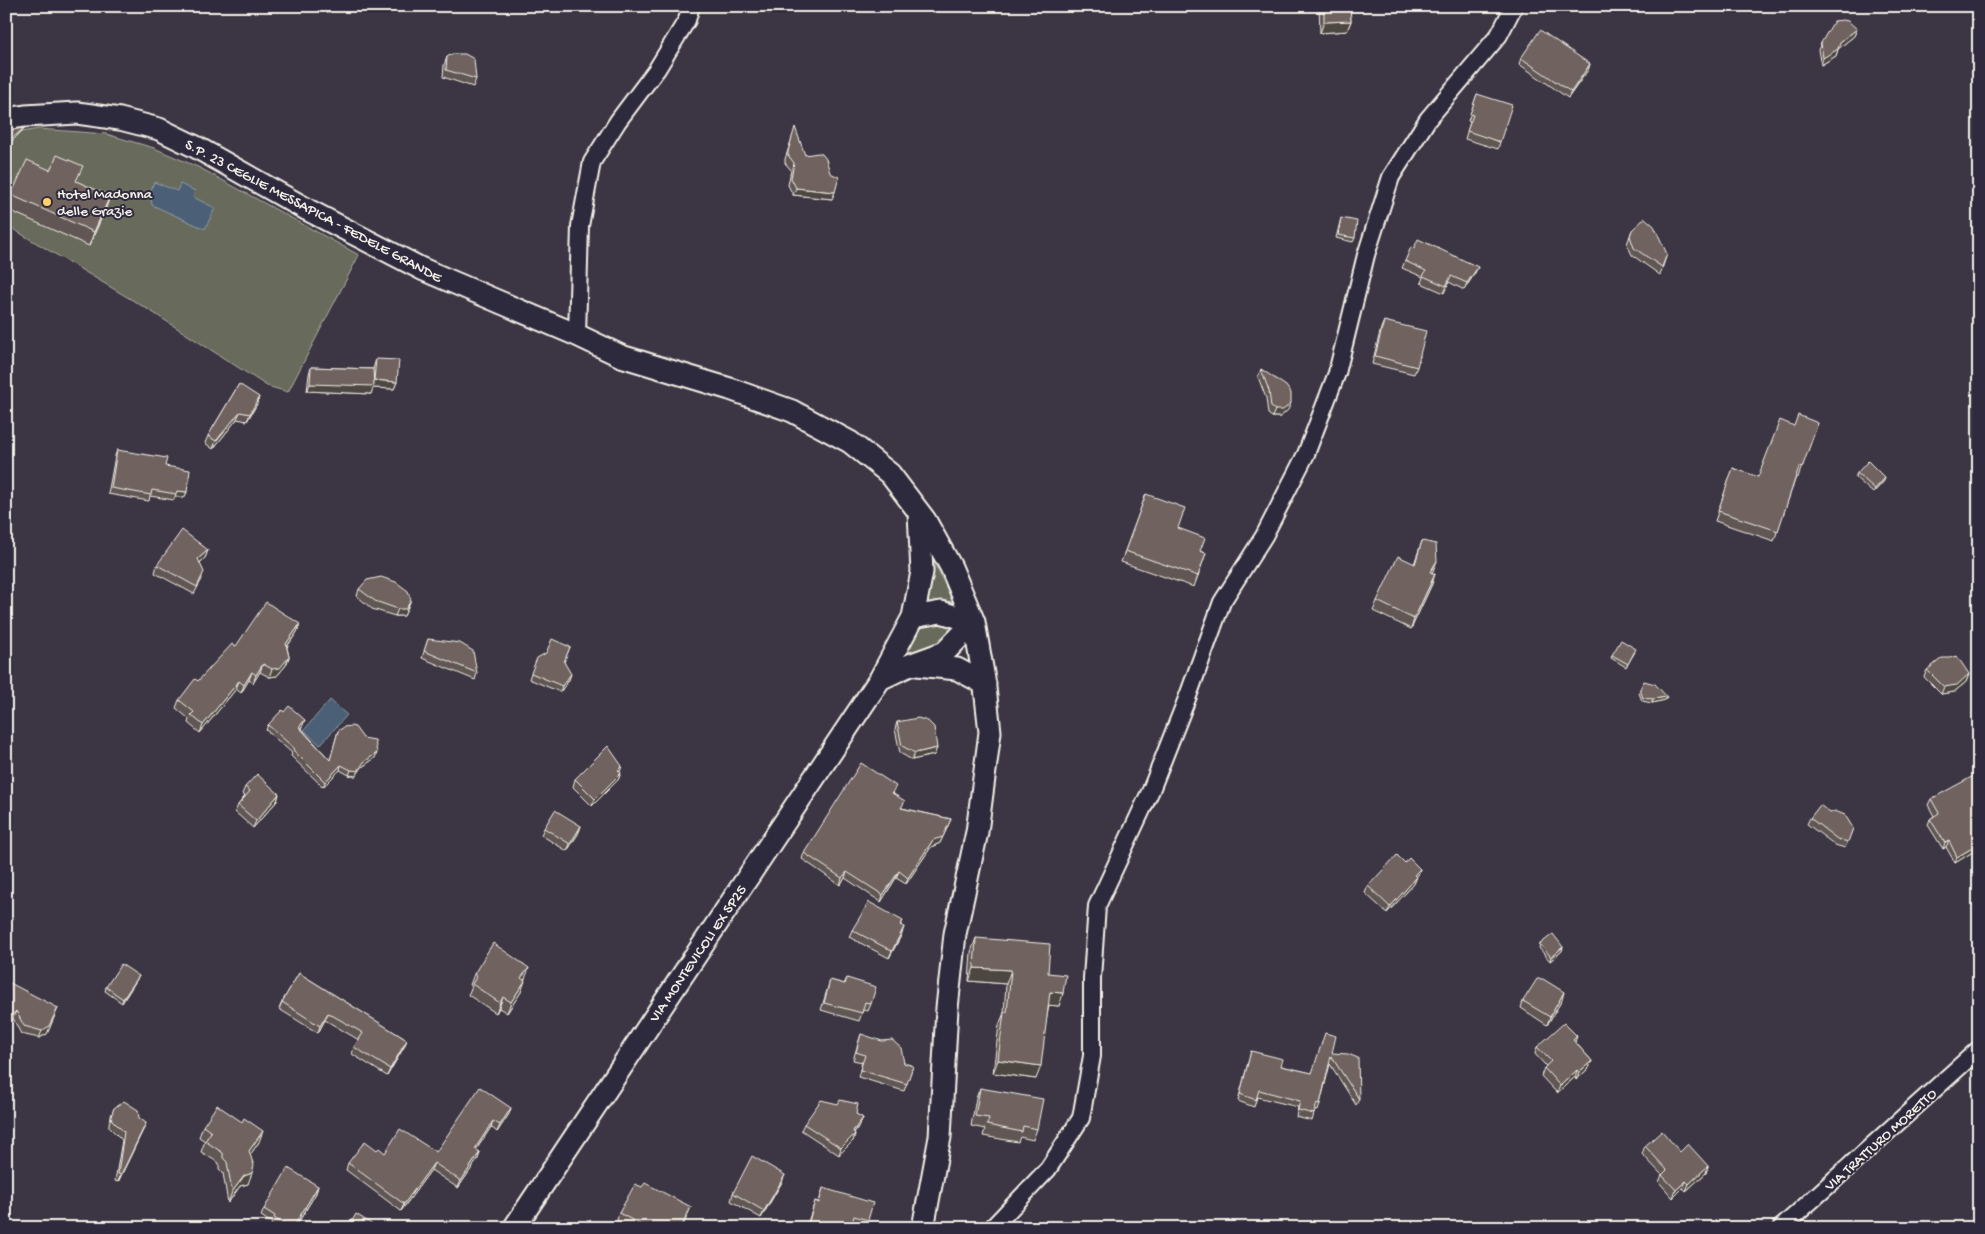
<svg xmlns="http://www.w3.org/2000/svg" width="1985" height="1234" font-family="'Gochi Hand',sans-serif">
  <rect width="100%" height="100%" fill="#3c3644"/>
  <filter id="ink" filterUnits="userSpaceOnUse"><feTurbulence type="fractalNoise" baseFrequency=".02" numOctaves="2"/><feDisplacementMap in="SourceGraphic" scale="10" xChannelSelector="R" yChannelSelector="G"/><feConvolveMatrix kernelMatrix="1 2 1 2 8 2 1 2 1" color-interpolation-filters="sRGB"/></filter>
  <g filter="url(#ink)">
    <path fill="#686a5c" stroke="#aeaea2" d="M38 129 106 134 154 148 200 168 359 255 288 392 267 386 149 310 13 229 6 222V135Z
      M933 561 953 601 925 606Z
      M955 619 954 631 931 647 900 658C918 629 918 622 955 619Z"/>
    <path fill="#4b6076" stroke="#8f9aa4" d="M154 182 177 191 180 184 195 191 193 197 215 208 205 229 152 205 150 193Z
      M330 700 347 715 320 745 304 730Z"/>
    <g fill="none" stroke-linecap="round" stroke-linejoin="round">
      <defs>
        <path id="minor" d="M577 335 580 226 592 162 618 121 657 69 687 20 691 6
          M992 1228 1048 1169 1081 1118 1092 1056V978L1097 906 1151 790 1188 696 1222 602 1264 536 1306 454 1337 373 1366 255 1391 177 1428 119 1499 35 1514 6
          M1781 1228 1979 1049"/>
        <path id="tertiary" d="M6 119 25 116 77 113 120 119 159 129 196 147 308 210 422 269 577 335 621 356 730 389 792 411 850 442 890 474 925 520 951 567 974 622 984 679 990 732 977 832 955 934 947 1008 940 1137 923 1228
          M913 617 941 612 974 622
          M917 665 957 669 985 684
          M880 679 912 664 945 652 974 622
          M514 1228 880 679 913 617 922 572 919 513"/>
      </defs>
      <use href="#minor" stroke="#f4f1e8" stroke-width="20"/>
      <use href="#tertiary" stroke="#f4f1e8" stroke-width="25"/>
      <use href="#minor" stroke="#2f2a3d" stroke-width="16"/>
      <use href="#tertiary" stroke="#2f2a3d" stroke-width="21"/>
    </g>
    <path fill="#605652" stroke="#f4f1e8" d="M762 6H789L779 13H766Z
      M1319 6H1350L1351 21 1347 31 1320 33Z
      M1857 29 1854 36 1838 49 1836 56 1821 65 1818 50 1821 43Z
      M447 57 476 79 473 87 443 77 444 65Z
      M1521 58 1590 64 1588 70 1568 98 1519 64Z
      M1477 94 1500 142 1498 149 1465 139 1470 122 1468 121Z
      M793 135 805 155 832 199 793 195 788 185 791 170 785 163V159Z
      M50 170 110 196 105 210 89 246 6 209 11 195Z
      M1341 218 1355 238 1353 242 1336 238Z
      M1632 230 1667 254 1660 275 1632 255 1627 244Z
      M1405 261 1475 273 1464 290 1449 282 1444 293 1421 283 1423 277 1402 268Z
      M1384 321 1417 367 1414 374 1372 364 1381 328Z
      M376 359 397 382 394 389 373 388 371 394 307 391 309 374 311 367 373 369Z
      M1261 369 1288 410 1280 417H1272L1268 414 1266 398 1258 377Z
      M239 384 257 404 247 421 237 419 213 449 205 443 208 436Z
      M1818 423 1798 477H1796L1774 541 1715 521 1733 468 1758 477 1794 426Z
      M117 450 165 466 187 492 184 498 175 497 174 500 150 496 149 501 108 494 115 456Z
      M1857 473 1884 481 1873 493 1855 477Z
      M1146 494 1200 551 1206 553 1194 587 1121 562Z
      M1422 541 1433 571 1432 572V584L1411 629 1373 611 1377 601 1414 564Z
      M208 550 205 558 200 563 202 579 194 594 155 573 157 565Z
      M359 589 408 607 404 616H395L372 609 357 596Z
      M300 624 297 632 287 647 289 657 286 665 277 676 269 677 260 672 253 683 249 680 241 693 236 689 200 733 188 723 189 719 176 708 179 700 236 646Z
      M428 639 477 673 475 680 422 658Z
      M570 647 564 662 569 680 560 692 529 679 531 673Z
      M1635 652 1626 667 1611 658 1612 655Z
      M1927 670 1969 674 1966 682 1954 692 1941 694 1924 677Z
      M1640 689 1665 700 1652 703 1642 701 1639 693Z
      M897 722 937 748 934 755 912 760 900 753 895 729Z
      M268 725H303L301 728 330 760 338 731 375 758 362 767 356 776 349 775 340 770 323 787 291 756 292 753 266 730Z
      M622 766 620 772 621 773 618 780 592 806 573 787 575 779Z
      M245 787 279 794 277 801 253 828 235 812 238 805 245 796 242 794Z
      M894 792 893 794 902 808 951 819 940 843 931 847 906 884 896 878 881 902 845 878 840 885 802 859 804 853Z
      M1931 799 1979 848 1955 863 1946 847 1943 849 1928 825 1930 819 1934 816 1928 805Z
      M1830 813 1853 828 1845 848 1835 845 1807 824 1810 818Z
      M581 826 578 834 567 851 541 835 544 828Z
      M1420 869 1418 875 1416 877 1414 884 1387 913 1365 893 1368 886Z
      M903 921 901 925 902 934 889 958 849 937 852 930Z
      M976 938 1048 973 1063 993 1059 1006 1049 1005 1036 1079 993 1073 999 1025 1004 1013 1006 984 969 981 971 952Z
      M1540 944 1563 947 1562 951 1550 961 1539 948Z
      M299 973 407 1040 404 1047 387 1076 352 1054 354 1047 359 1040 325 1020 318 1033 279 1009 282 1002Z
      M474 974 525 979 524 980 521 992 507 1013 499 1008 496 1013 468 995 472 986 470 985Z
      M139 976 137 979 122 1003 105 991 106 987Z
      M847 978 871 1004 868 1011 863 1010 859 1021 821 1010 830 980 844 984Z
      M6 990 58 1008 47 1034 39 1038 21 1034 13 1018 6 1026Z
      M1562 1000 1547 1025 1521 1008 1523 1001Z
      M861 1034 904 1063 913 1066 904 1091 858 1077 862 1062 853 1060Z
      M1577 1036 1575 1042 1592 1061 1589 1068 1576 1080 1575 1077 1557 1093 1541 1076 1544 1068 1546 1066 1535 1054 1537 1047Z
      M1251 1051 1281 1066 1311 1073 1332 1053 1359 1099 1356 1105 1330 1064 1320 1104 1318 1111 1315 1110 1312 1121 1296 1117 1298 1107 1257 1097 1254 1107 1238 1101Z
      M980 1088 1037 1129 1033 1140 1020 1137 1018 1142 983 1136 985 1129 971 1126 976 1098Z
      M114 1108 139 1118 143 1130 118 1182 115 1181 122 1140 109 1127V1123Z
      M511 1108 509 1114 497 1132 491 1127 476 1150 480 1152 478 1159 458 1188 431 1170 401 1211 346 1170 348 1163 385 1153 436 1152Z
      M856 1114 863 1118 860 1124 854 1133 855 1134 853 1141 839 1155 801 1130 804 1124Z
      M203 1126 259 1142 250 1155 248 1184 240 1186 228 1203 223 1173 219 1169V1163L201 1152 205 1141 199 1137Z
      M1645 1146 1680 1152 1708 1166 1706 1173 1686 1191 1683 1188 1673 1198 1659 1182 1662 1175 1642 1154Z
      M782 1182 761 1218 731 1201 733 1193Z
      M318 1186 316 1193 295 1228H276L271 1225 272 1223 261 1216 264 1209Z
      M642 1187 691 1207 682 1228H632L617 1220 619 1213Z
      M823 1188 868 1220 865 1228 851 1227V1228H806L815 1201 819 1202Z"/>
    <path fill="#4e4642" stroke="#f4f1e8" d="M768 6H789L779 13H766Z
      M1351 21 1347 31 1320 33 1324 22Z
      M1857 29 1854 36 1838 49 1836 56 1821 65 1823 58 1840 42Z
      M1590 64 1588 70 1568 98 1571 92Z
      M24 128 22 131 6 147V144Z
      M796 188 835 192 832 199 793 195Z
      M110 196 105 210 89 246 94 232Z
      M1478 267 1475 273 1464 290 1467 283Z
      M374 380 397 382 394 389 373 388 371 394 307 391 310 384Z
      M259 397 257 404 247 421 250 414Z
      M1291 403 1288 410 1280 417H1272L1275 410Z
      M240 412 237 419 213 449 216 441Z
      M1885 478 1884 481 1873 493 1875 489Z
      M177 491 187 492 184 498 175 497Z
      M208 550 205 558 195 567 198 559Z
      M1437 561 1433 571 1427 582 1430 572Z
      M1435 574 1432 584 1411 629 1414 619Z
      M411 600 404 616H395L398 609Z
      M300 624 297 632 283 652 286 644Z
      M289 657 286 665 277 676 269 677 272 669Z
      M263 664 260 672 253 683 256 675Z
      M252 672 249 680 241 693 244 685Z
      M571 674 569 680 560 692 562 686Z
      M1969 674 1966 682 1954 692 1941 694 1944 687Z
      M239 681 236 689 200 733 203 725Z
      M1667 697 1665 700 1652 703 1653 699Z
      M305 720 303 725 297 732 299 727Z
      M937 748 934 755 912 760 915 753Z
      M377 753 375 758 362 767 356 776 349 775 351 770Z
      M341 765 340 770 323 787 325 782Z
      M621 773 618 780 592 806 595 799Z
      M279 794 277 801 253 828 256 821Z
      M951 819 940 843 931 847 906 884 908 878 933 840Z
      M581 826 578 834 567 851 570 844Z
      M1949 841 1946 847 1943 849 1945 843Z
      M1979 844V848L1955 863 1957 857Z
      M1420 869 1418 875 1412 881 1414 875Z
      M899 871 896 878 881 902 883 895Z
      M847 872 845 878 840 885 842 878Z
      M1417 877 1414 884 1387 913 1390 907Z
      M904 927 902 934 889 958 892 951Z
      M1563 947 1562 951 1550 961 1551 957Z
      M529 968 525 979 517 989 521 978Z
      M974 968 1011 970 1006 984 969 981Z
      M139 976 137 979 122 1003 123 999Z
      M525 981 521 992 507 1013 511 1002Z
      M1050 992 1063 993 1059 1006 1046 1005Z
      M1564 992 1562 1000 1547 1025 1550 1017Z
      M503 997 499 1008 496 1013 500 1003Z
      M58 1008 47 1034 39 1038 42 1031Z
      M16 1011 13 1018 6 1026V1021Z
      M328 1013 325 1020 318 1033 320 1026Z
      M407 1040 404 1047 387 1076 390 1069Z
      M998 1060 1041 1066 1036 1079 993 1073Z
      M1592 1061 1589 1068 1576 1080 1579 1072Z
      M1577 1070 1575 1077 1557 1093 1560 1086Z
      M511 1108 509 1114 497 1132 500 1125Z
      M863 1118 860 1124 850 1138 853 1131Z
      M493 1121 491 1127 472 1156 475 1149Z
      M146 1123 143 1130 118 1182 121 1175Z
      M263 1131 259 1142 245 1162 249 1151Z
      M855 1134 853 1141 839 1155 841 1148Z
      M480 1152 478 1159 458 1188 461 1181Z
      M434 1163 431 1170 401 1211 404 1204Z
      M1708 1166 1706 1173 1686 1191 1689 1184Z
      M252 1173 248 1184 240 1186 228 1203 232 1192 244 1176Z
      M785 1175 782 1182 761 1218 764 1211Z
      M1686 1181 1683 1188 1673 1198 1676 1190Z
      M318 1186 316 1193 295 1228H293Z"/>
    <path fill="#70645f" stroke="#f4f1e8" d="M1324 6H1350L1351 21 1324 22Z
      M1843 20 1848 21 1857 29 1840 42 1838 49 1823 58 1821 43 1834 21Z
      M1540 30 1590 64 1571 92 1521 58Z
      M452 54H465L474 59 476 79 446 70 447 57Z
      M1477 94 1512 105 1500 142 1467 131 1473 115 1470 114Z
      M795 127 805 155 818 153 822 154 826 159 830 173 839 177 835 192 796 188 791 178 794 163 788 155V151Z
      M24 128 6 144V131Z
      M57 155 83 166 76 181 110 196 94 232 11 195 27 160 50 170Z
      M1341 218 1357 221 1355 238 1338 235Z
      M1645 218 1654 226 1667 254 1662 267 1634 248 1630 236 1632 230Z
      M1418 239 1478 267 1467 283 1451 276 1446 286 1423 276 1426 271 1405 261 1411 247 1414 248Z
      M1384 321 1426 331 1417 367 1375 356Z
      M376 359 399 360 397 382 374 380Z
      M311 367 373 369 374 386 310 384Z
      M1261 369 1286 386 1291 393V403L1283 410H1275L1271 407 1269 391Z
      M239 384 259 397 250 414 240 412 216 441 208 436Z
      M1798 415 1818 423 1802 468 1799 467 1778 531 1718 511 1733 468 1758 477 1780 420 1794 426Z
      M117 450 167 458 165 466 190 470 187 492 177 491 176 494 152 490 151 495 111 488Z
      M1868 461 1885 478 1875 489 1857 473Z
      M1146 494 1185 508 1178 528 1205 538 1200 551 1206 553 1198 576 1125 551Z
      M182 530 208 550 198 559 204 572 197 587 157 565Z
      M1422 541 1436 544 1437 561 1430 572 1435 574 1414 619 1377 601 1398 556 1415 564Z
      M381 577 396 582 408 591 411 600 406 609H398L375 601 359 589 367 580Z
      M266 602 300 624 286 644 289 657 280 668 272 669 263 664 256 675 252 672 244 685 239 681 203 725 191 715 194 712 179 700 195 679 198 681 232 644 236 646Z
      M428 639 460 643 473 651 477 673 424 651Z
      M552 639 570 647 564 662 571 674 562 686 531 673 537 658 546 653Z
      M1621 640 1636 649 1628 664 1612 655Z
      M1957 656 1969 674 1957 685 1944 687 1927 670 1942 658H1951Z
      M1644 681 1655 684 1667 697 1653 699 1643 698 1640 689Z
      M289 706 305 720 299 727 330 760 338 731 344 727 351 726 355 727 363 738 375 740 377 753 364 762 358 771 351 770 341 765 325 782 293 750 295 749 268 725 282 710 284 712Z
      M918 718 928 721 934 727 937 748 915 753 902 746 897 722Z
      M608 746 622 766 618 770 621 773 595 799 575 779Z
      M861 763 896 786 892 793 905 801 901 808 951 819 943 837 933 840 908 878 899 871 883 895 847 872 842 878 804 853Z
      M1979 773V844L1957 857 1949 841 1945 843 1930 819 1939 813 1931 799Z
      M257 774 279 794 256 821 238 805 250 791 245 787Z
      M1820 805 1830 813 1835 811 1845 815 1853 828 1848 842 1837 839 1810 818Z
      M555 810 581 826 570 844 544 828Z
      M1397 855 1405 863 1409 858 1420 869 1414 875 1417 877 1390 907 1368 886Z
      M869 902 903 921 900 925 904 927 892 951 852 930Z
      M1553 934 1563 947 1551 957 1540 944Z
      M976 938 1050 944 1048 973 1066 975 1063 993 1050 992 1041 1066 998 1060 1004 1012H1007L1011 970 974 968Z
      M493 943 529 968 521 978 525 981 511 1002 503 997 500 1003 472 984 477 976 474 974Z
      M121 964 139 976 123 999 106 987Z
      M299 973 407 1040 390 1069 354 1047 363 1033 328 1013 320 1026 282 1002Z
      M847 978 876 987 871 1004 865 1002 862 1013 824 1003 830 980 845 984Z
      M1537 979H1543L1564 992 1550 1017 1523 1001Z
      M10 983 58 1008 49 1026 42 1031 24 1026 16 1011 6 1021V990Z
      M1564 1023 1577 1036 1573 1040 1592 1061 1579 1072 1577 1070 1560 1086 1544 1068 1551 1061 1537 1047Z
      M1325 1033 1336 1036 1332 1053 1348 1054 1358 1058 1359 1099 1331 1056 1320 1104 1317 1103 1314 1114 1298 1110 1300 1101 1259 1090 1256 1100 1240 1094 1251 1051 1283 1059 1281 1066 1312 1073Z
      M861 1034 882 1041 892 1040 901 1048 904 1063 913 1066 907 1084 860 1070 865 1055 856 1052Z
      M480 1087 511 1108 500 1125 493 1121 475 1149 480 1152 461 1181 434 1163 404 1204 348 1163 365 1141 377 1150 379 1148 385 1153 400 1129 436 1152Z
      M980 1088 1043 1099 1037 1129 1023 1126 1022 1132 987 1125 989 1118 975 1116Z
      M821 1100 838 1104 840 1100 858 1104 856 1114 863 1118 853 1131 855 1134 841 1148 804 1124Z
      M124 1101 138 1110 139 1118 146 1123 121 1175 118 1174 124 1132 112 1120 111 1116 114 1108Z
      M217 1105 242 1122 244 1118 263 1131 249 1151 254 1166 252 1173 244 1176 232 1192 227 1162 223 1158V1153L205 1141 211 1132 203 1126Z
      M1662 1131 1680 1152 1688 1144 1708 1166 1689 1184 1686 1181 1676 1190 1662 1175 1667 1170 1645 1146Z
      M752 1156 785 1175 764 1211 733 1193Z
      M288 1168 318 1186 293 1228H290L274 1218 275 1216 264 1209Z
      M645 1183 691 1207 681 1228H647L619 1213 635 1184 642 1187Z
      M823 1188 873 1203 868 1220 854 1216 851 1228H807L815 1201 819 1203Z
      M356 1214 378 1228H348Z
      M1071 1223V1228H1036V1226Z"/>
  </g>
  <circle fill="#ffd166" stroke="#2f2a3d" stroke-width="2" cx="47" cy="202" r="5"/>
  <g text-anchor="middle" stroke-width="4" stroke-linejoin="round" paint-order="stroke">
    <g font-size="15" fill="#f4f1e8" stroke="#2f2a3d" text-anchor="start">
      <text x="57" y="198">Hotel Madonna<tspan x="57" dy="17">delle Grazie</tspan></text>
    </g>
    <g font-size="15" fill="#f4f1e8" stroke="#2f2a3d">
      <text transform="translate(314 210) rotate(28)" y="5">S.P. 23 CEGLIE MESSAPICA - FEDELE GRANDE</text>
      <text transform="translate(697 953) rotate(-56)" y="5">VIA MONTEVICOLI EX SP25</text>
      <text transform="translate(1880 1139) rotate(-42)" y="5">VIA TRATTURO MORETTO</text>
    </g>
  </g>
  <rect width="1985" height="1234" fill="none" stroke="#2f2a3d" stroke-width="25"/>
  <rect x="12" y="12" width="1960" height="1209" fill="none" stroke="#f4f1e8" stroke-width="2" filter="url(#ink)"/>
</svg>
